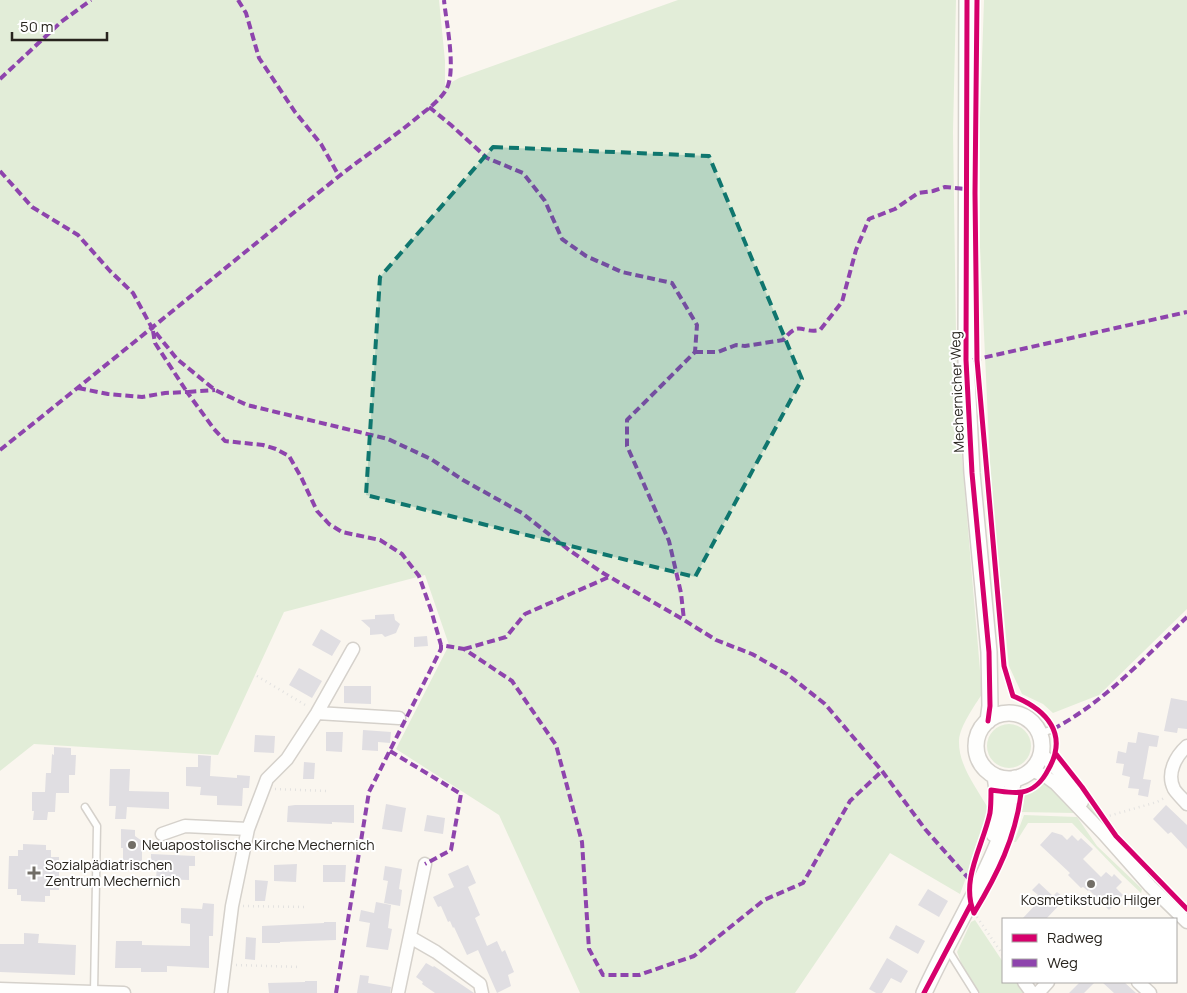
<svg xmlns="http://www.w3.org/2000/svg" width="1187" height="993" font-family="Manrope,sans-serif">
  <rect width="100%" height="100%" fill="#faf6ef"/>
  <path fill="#e2edd8" d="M0 0H439L445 61V86L459 78 678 0H956L953 132 957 399 982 694C975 705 960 726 959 740 958 765 976 787 988 808L981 837 960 894 890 853 795 993H580L499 815 396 749 449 645 425 575 284 612 218 755 34 744 0 771Z
    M984 0H1187V609L1099 695 1053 713 1043 704 1022 694 1009 666 991 486 980 247V118Z
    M987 746a22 22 0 1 1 44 0a22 22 0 1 1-44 0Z
    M1058 762C1080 779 1092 807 1109 829 1132 858 1160 884 1187 909V915L1165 894 1091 812Z
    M1046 781 1052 785 1075 813 1020 812 1024 794 1041 785Z
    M1024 815 1077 817 1097 846 1142 889 1141 893 1122 875 1072 823H1028L1016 842H1014Z
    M975 920 1003 962V982H1017L1024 993H978L963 968 957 952 971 922Z"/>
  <path fill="#e0dee2" d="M394 614 395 620 400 624 396 633 385 637 382 634 370 635V628L361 620 375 619V615Z
    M321 629 341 641 332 656 312 645Z
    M427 636 428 646 414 647V637Z
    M299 668 322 681 312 698 289 685Z
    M344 686H371V704L344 703Z
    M1171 698 1187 701V729L1178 728 1177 733 1164 731Z
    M363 730 391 732 390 743 378 742V751L362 750Z
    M326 732H343L342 752 326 751Z
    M1138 732 1159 736 1157 747 1149 746 1146 763 1143 779 1151 780 1148 797 1138 795 1139 789 1128 788 1130 777 1122 775 1124 764 1116 763 1118 751 1126 753 1128 742 1136 743Z
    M255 735 275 736 274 753 254 752Z
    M54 747 71 748V755H76L75 775H69V793H56L55 812H48L47 820H33L34 811H32V792H45L46 773H51L52 754 54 755Z
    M198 755 211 756 210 776 237 778V775L250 776 249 788H243L242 806 217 805V796L200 795 201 787 186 786V767H198Z
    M304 762 315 763 314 779H303Z
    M110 769H130L129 791 169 792V809L127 807 126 819H115L116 806H109Z
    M386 804 406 808 402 832 382 829Z
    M295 805H354V823L332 822V824L287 822 288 806Z
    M1166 805 1187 825V849L1171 832 1168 834 1153 819Z
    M427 815 445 818 443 834 424 831Z
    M121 829 135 830V836L142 841V861L123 860V848H121Z
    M1052 832 1062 835 1067 840 1072 835 1078 841 1081 838 1093 849 1083 859 1101 877 1106 872 1112 877 1114 874 1122 882 1116 888 1123 895 1109 910 1089 890 1088 891 1083 887 1081 888 1068 875 1070 873 1040 845Z
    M23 844 46 845V850H51V857H59V890H50V896H45V902L21 901V895H17V889H8L9 856H18V850H23Z
    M151 854 195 856V866H189V880L156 879 157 865H151Z
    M297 864 296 882 274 881V865Z
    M323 865H346L345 882H323Z
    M468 865 476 883 468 887 480 915 475 918 487 946 497 941 502 952 505 950 514 972 508 975 511 986 497 993 478 950 467 955 454 927 453 928 450 921 448 922 441 906 438 907 433 897 454 887 448 874Z
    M385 866 402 869 399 889 402 890 400 906 384 903 388 881 383 880Z
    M255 880 268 881 265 901H255Z
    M1039 883 1053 896 1057 892 1065 899 1046 919H1022L1039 901 1035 898 1038 895 1032 890Z
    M928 889 948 901 939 917 918 905Z
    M376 902 391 905 388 928 392 929 388 950 366 947 370 923 359 921 361 910 374 913Z
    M203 903 214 904 213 936H209V968L167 966V972H141V968H115L116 941H142V945L190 946V924L181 923V908L202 909Z
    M324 922H336V940L280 942V943H262V926L324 923Z
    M896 925 925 941 918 954 889 938Z
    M24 933 39 934 38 943 76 945 75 975 0 972V944H24Z
    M246 937 256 938 255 960 245 959Z
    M887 958 908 971 901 983 891 978 882 993H876L869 989Z
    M426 963 433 967 434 966 474 993H435L422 984 423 982 416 977Z
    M360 975 369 976 368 983 391 987 390 993H357Z
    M305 981H317V993H269L268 983 305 982Z
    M1080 982H1095L1084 993H1069Z
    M1102 982H1124L1136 993H1114Z"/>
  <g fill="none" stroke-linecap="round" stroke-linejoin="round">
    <defs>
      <path id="service" d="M1039 734 1053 729
        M85 807 97 826 94 992
        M948 950 975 993"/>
      <path id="minor" d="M317 713 399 718
        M1187 746C1176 756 1166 773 1174 789 1177 794 1183 799 1187 804
        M1041 753 1066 779 1082 802
        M1031 770 1045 776 1056 784 1103 833 1150 886 1187 922
        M162 834 185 826 248 829
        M410 937 436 952 480 984 482 993
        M1024 982 1032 993
        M1138 982 1150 993
        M0 989 124 993
        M221 993 232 906 248 829 267 779 287 759 317 713 353 649
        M398 993 425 864
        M1038 993 1048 982"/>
      <path id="tertiary" d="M967 0 966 360 972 473 989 652 990 706 988 721
        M976 746a33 33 0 1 1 66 0a33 33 0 1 1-66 0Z
        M994 834 997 790 995 776
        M924 993C948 940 979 892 1000 838 1007 818 1007 798 1015 778"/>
    </defs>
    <use href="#service" stroke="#d5d1cb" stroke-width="9"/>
    <use href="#minor" stroke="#d5d1cb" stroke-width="15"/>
    <use href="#tertiary" stroke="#d5d1cb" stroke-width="18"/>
    <path stroke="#e3e2e0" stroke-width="2.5" stroke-dasharray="1 4" stroke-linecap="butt" d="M257 676 307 706
      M275 789 327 791
      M1105 817 1157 802 1166 797
      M256 848 315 849
      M243 906 306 907
      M977 917 1003 955
      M236 965 300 967"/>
    <use href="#service" stroke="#fefefd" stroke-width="6"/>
    <use href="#minor" stroke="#fefefd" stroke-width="12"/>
    <use href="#tertiary" stroke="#fefefd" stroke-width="15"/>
    <path stroke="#8e44ad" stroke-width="4" stroke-dasharray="8 4" stroke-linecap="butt" d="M238 0 246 13 259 58 295 112 321 144 339 176
      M0 79 61 22 91 0
      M429 107 451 125 487 158 523 173 545 201 562 239 586 256 622 272 672 283 697 325 695 352 627 420V446L669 541 681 593 684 620
      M0 171 32 207 78 235 110 271 133 293 152 328 177 359 215 390 247 405 388 439 431 459 463 480 522 513 569 550 603 573 684 620 716 640 752 654 787 674 825 704 882 771 925 829 969 879
      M153 331 155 343 187 392 215 390
      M695 352H718L736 345 745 346 783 340C801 319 800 334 820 330L842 302 856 250 869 219 895 209 918 193 933 191 945 187 965 189
      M973 360 1187 312
      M78 388 108 394 142 397 165 393 187 392 214 429 225 441 263 445 276 449 289 456 301 477 317 511 329 524 342 532 380 540 402 554 419 576 431 610 441 645 464 649 512 681 556 745 582 842 589 949 603 975H639L694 956 764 900 803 883 850 801 882 771
      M0 450C113 360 225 268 338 177 364 156 393 138 419 116 429 108 439 101 446 90 457 71 446 22 444 0
      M464 649 506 637 525 614 609 577
      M1053 729C1105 702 1145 657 1187 617
      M390 751 461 794 451 850 425 864
      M336 993 369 792 441 649V645"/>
    <defs>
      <path id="cycleway" d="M967 0 966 360 972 473 989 652 990 706 988 721
        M1056 754 1082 787 1116 836 1187 909
        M974 913C960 880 983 846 990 813 991 806 991 798 991 790 1001 791 1013 794 1022 792 1034 790 1043 780 1048 770 1069 734 1047 710 1013 696L1004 666 977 360 975 193 977 0
        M974 913C997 875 1016 837 1021 793
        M924 993 971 904"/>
    </defs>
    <use href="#cycleway" stroke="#fff" stroke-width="8"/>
    <use href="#cycleway" stroke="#d6006c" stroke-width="5"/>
  </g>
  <path fill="#0f766e" fill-opacity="0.2" stroke="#0f766e" stroke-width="4" stroke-dasharray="10 6" stroke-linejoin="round" d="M493 147 709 156 802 379 695 577 366 495 380 277Z"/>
  <g fill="#726e67" stroke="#fff" stroke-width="2">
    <circle cx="132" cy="845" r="5"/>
    <path d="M31.5 865.5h5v5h5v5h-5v5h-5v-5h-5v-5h5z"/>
    <circle cx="1091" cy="884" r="5"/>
  </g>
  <g text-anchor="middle" stroke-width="4" stroke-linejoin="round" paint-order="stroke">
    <g font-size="14" fill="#28241e" stroke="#fff">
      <text transform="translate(957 392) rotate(-92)" y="5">Mechernicher Weg</text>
    </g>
    <g font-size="14" fill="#28241e" stroke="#fff" text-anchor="start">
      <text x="142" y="850">Neuapostolische Kirche Mechernich</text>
      <text x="45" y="870">Sozialpädiatrischen<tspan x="45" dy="16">Zentrum Mechernich</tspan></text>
      <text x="1091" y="905" text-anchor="middle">Kosmetikstudio Hilger</text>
    </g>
  </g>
  <rect x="1002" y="918" width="175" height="65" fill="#ffffff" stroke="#a9a7a5"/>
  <rect x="1012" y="934" width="25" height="8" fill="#d6006c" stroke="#a9a7a5"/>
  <text x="1047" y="943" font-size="15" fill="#28241e">Radweg</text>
  <rect x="1012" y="959" width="25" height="8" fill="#8e44ad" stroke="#a9a7a5"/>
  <text x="1047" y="968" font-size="15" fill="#28241e">Weg</text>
  <path d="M12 32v8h95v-8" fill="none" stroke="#28241e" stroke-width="2.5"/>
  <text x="20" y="32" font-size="15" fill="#28241e" stroke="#ffffff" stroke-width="4" paint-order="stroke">50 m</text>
</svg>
